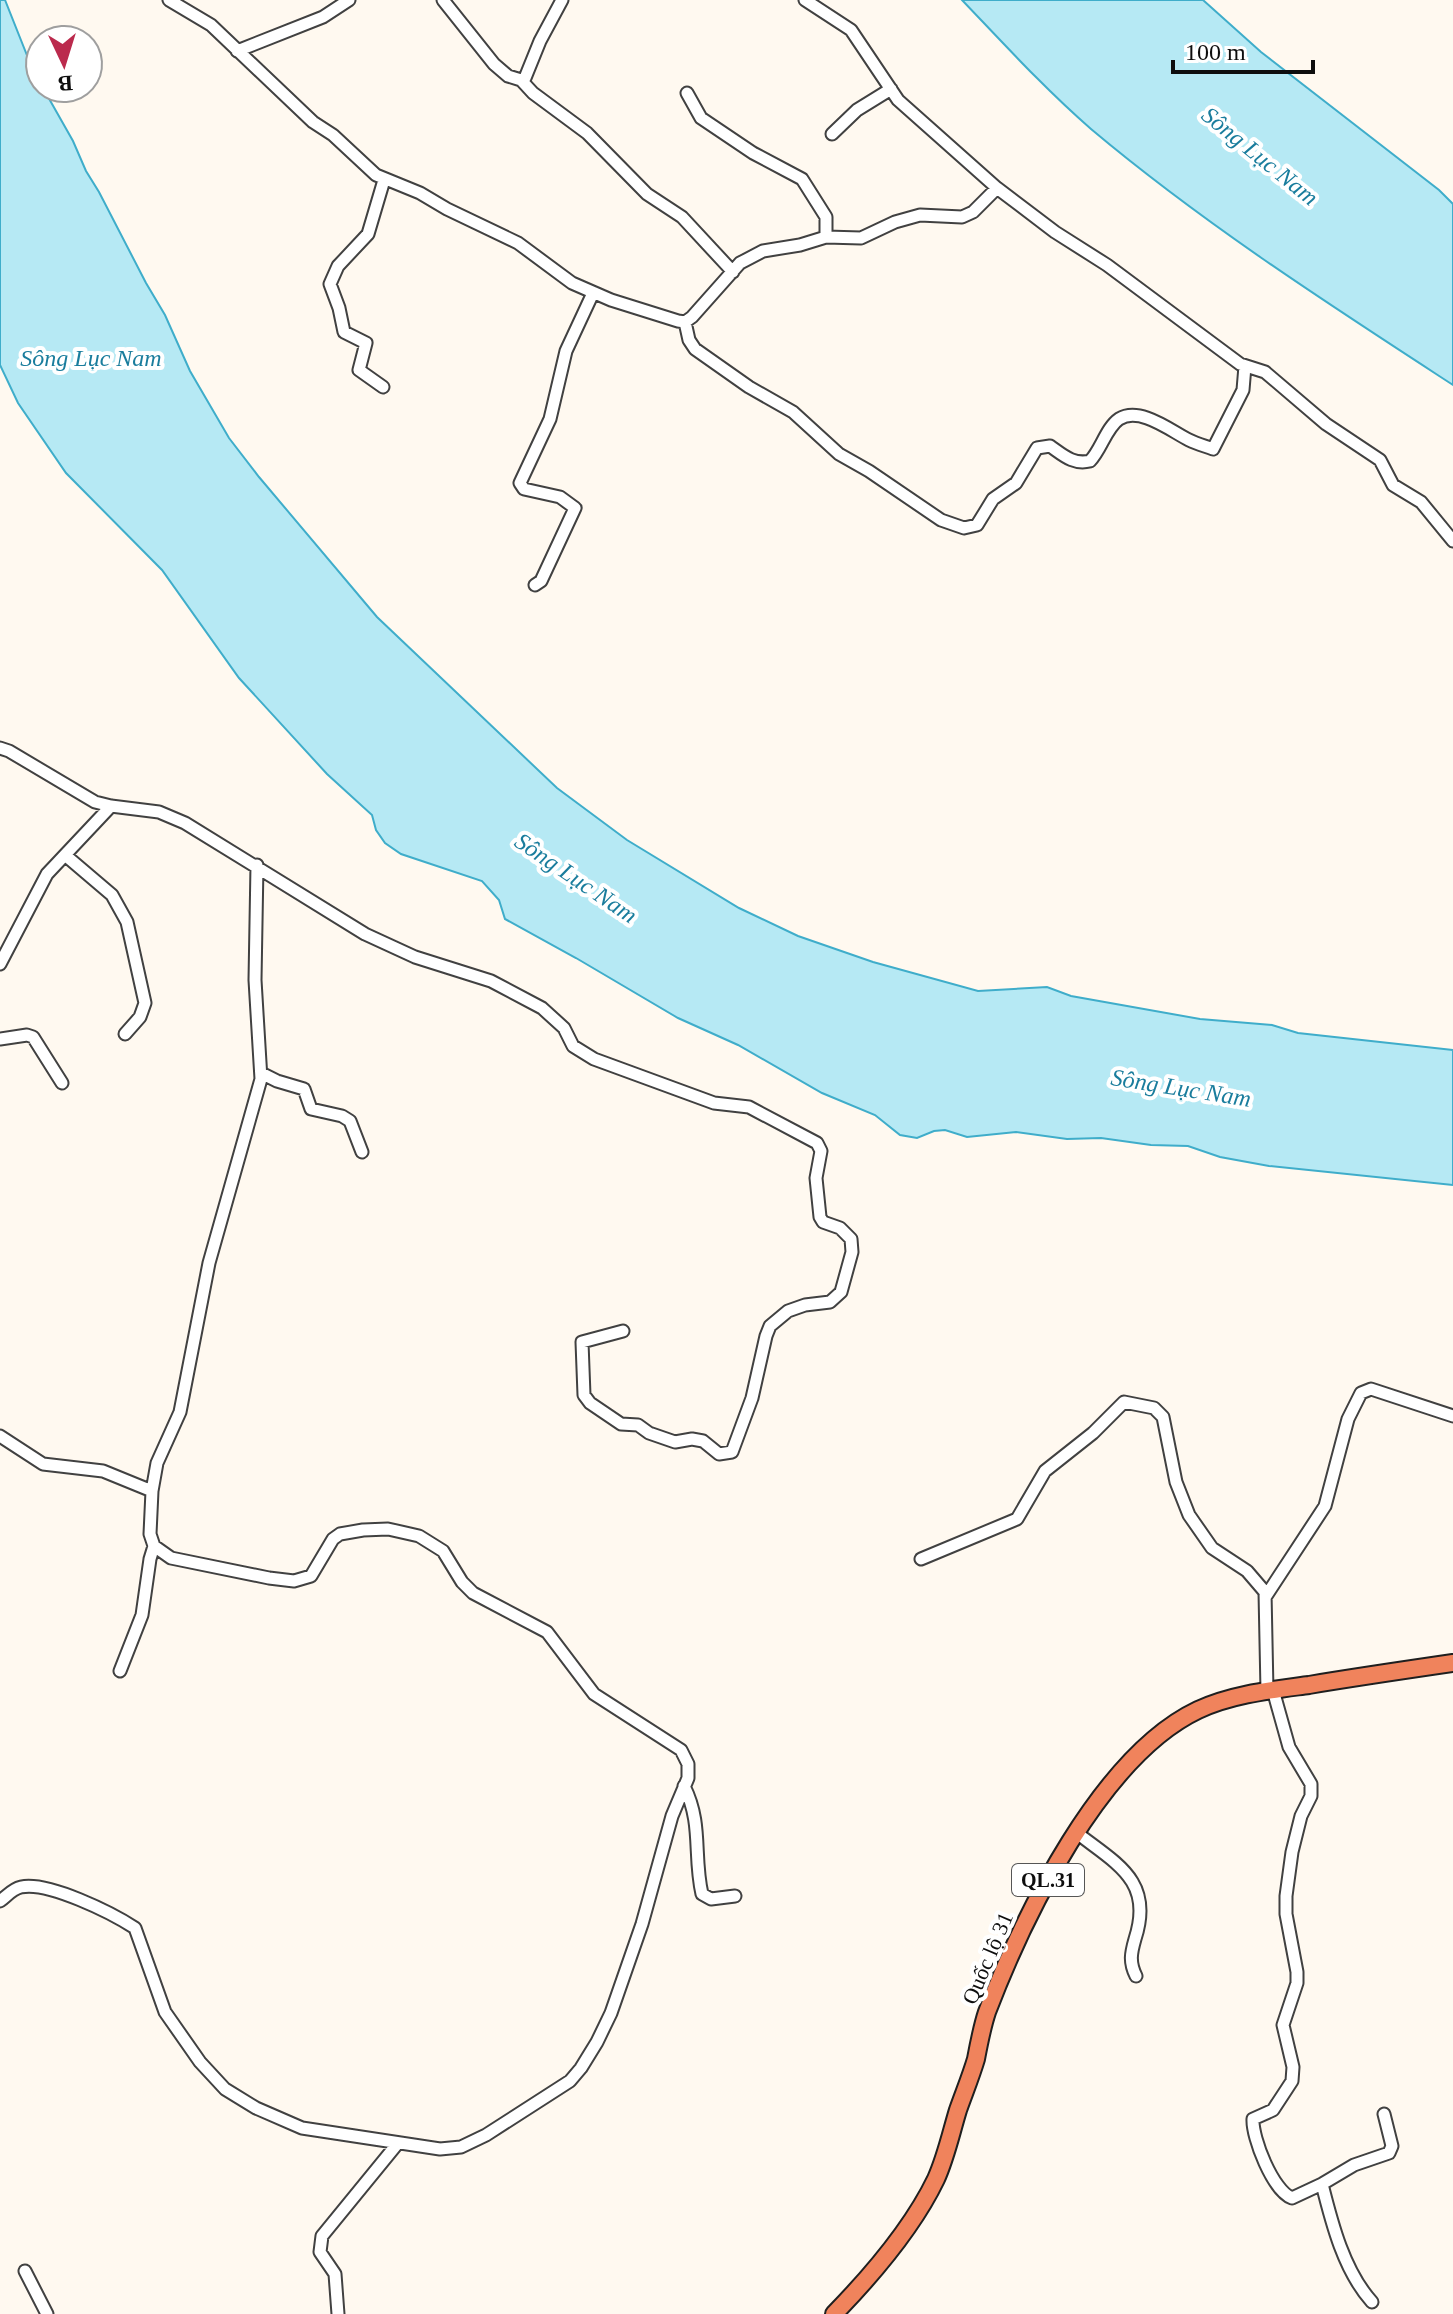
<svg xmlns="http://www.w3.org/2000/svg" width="1453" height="2314" font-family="'Times New Roman',serif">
  <rect width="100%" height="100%" fill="#fff9f0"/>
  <path fill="#b6e9f4" stroke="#3fadca" stroke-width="2" d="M0 0H5L40 88H43L73 141 86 171 99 192 146 283 165 315 190 371 229 438 259 477 377 617 557 788 627 840 739 908 798 936 873 962 978 991 1047 987 1071 996 1200 1019 1272 1025 1298 1033 1453 1050V1185L1269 1166 1220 1157 1188 1146 1151 1145 1101 1138 1067 1139 1016 1132 967 1137 945 1130 934 1131 917 1138 900 1135 875 1115 822 1093 738 1045 678 1018 576 958 505 919 499 900 482 881 401 854 385 843 376 830 372 815 327 774 239 678 162 570 66 473 18 403 0 365Z
    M962 0H1203L1261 52 1439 190 1453 204V385C1330 305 1204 224 1091 129 1045 89 1004 44 962 0Z"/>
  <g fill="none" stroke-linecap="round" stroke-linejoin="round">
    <defs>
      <path id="minor" d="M169 0 211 25 313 122 333 135 376 175 420 193 447 209 518 243 572 283 611 300 678 321 685 322 692 317 740 263 763 251 800 245 826 237 861 238 895 222 920 215 962 217 973 212 997 188
        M443 0 494 64 508 76 521 80 533 93 587 133 647 194 682 217 733 272
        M805 0 851 30 898 100 997 188 1055 232 1107 265 1240 364 1265 372 1326 424 1380 460 1393 485 1421 502 1453 541
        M237 51 323 17 349 0
        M521 80 525 78 540 41 562 0
        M687 93 701 118 753 153 802 179 826 217V237
        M832 134 857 110 891 89
        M685 322 689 340 695 349 749 387 793 412 839 454 869 471 941 520 964 528 977 525 993 499 1016 483 1037 448 1050 446C1063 455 1073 465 1090 461 1101 450 1106 428 1119 419 1140 406 1171 431 1189 440 1197 444 1205 446 1213 449L1243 390 1245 366
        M383 387 359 370 366 343 344 332 339 308 330 284 338 266 368 234 384 180
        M535 585 541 581 575 508 560 497 524 489 520 483 550 419 566 351 593 293
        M0 748 9 751 95 802 111 806 159 812 185 823 365 934 415 957 491 981 542 1008 564 1028 573 1046 594 1059 714 1103 749 1107 817 1143 821 1151 816 1178 820 1217 823 1222 840 1228 851 1239 852 1252 841 1292 830 1302 805 1305 788 1311 770 1326 766 1336 752 1398 732 1452 719 1454 703 1441 692 1439 675 1442 649 1433 638 1425 621 1424 590 1403 584 1395 582 1342 623 1331
        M65 855 112 895 127 922 145 1003 140 1017 125 1034
        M0 964 47 874 111 806
        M0 1039 27 1035 33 1037 62 1083
        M261 1073 277 1081 304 1089 311 1109 342 1116 350 1121 362 1152
        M0 1436 43 1464 103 1471 152 1491
        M921 1559 1017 1519 1045 1471 1093 1433 1124 1402 1154 1408 1163 1417 1176 1482 1189 1515 1212 1548 1247 1571 1265 1592 1267 1691
        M1266 1596 1325 1506 1348 1419 1361 1393 1371 1389 1453 1416
        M120 1671 142 1615 150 1559 154 1546
        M1273 1690 1289 1747 1311 1784V1796L1301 1816 1292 1852 1286 1896V1914L1297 1972V1983L1283 2025 1293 2067 1292 2081 1273 2110 1253 2119C1252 2138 1273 2191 1292 2198L1322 2184 1354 2165 1389 2153 1392 2146 1384 2114
        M684 1786C703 1824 693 1855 702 1894L711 1899 735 1896
        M1077 1833C1117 1864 1154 1881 1135 1939 1131 1953 1129 1962 1136 1976
        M0 1901C7 1896 12 1889 21 1887 48 1881 112 1913 135 1928L165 2012 200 2062 225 2089 256 2108 302 2128 440 2149 461 2147 486 2135 570 2081 581 2068 597 2042 611 2013 642 1924 672 1816 688 1778V1764L681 1750 594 1694 547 1632 473 1593 462 1582 443 1551 419 1536 388 1529 363 1530 340 1534 333 1539 311 1576 294 1581 269 1578 171 1558 154 1546 150 1534 152 1491 157 1463 180 1412 209 1263 261 1079 255 980 257 865
        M1322 2184C1332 2224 1344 2271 1372 2302
        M25 2271 47 2314
        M338 2314 335 2274 320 2252 322 2236 398 2143"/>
      <path id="highway" d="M834 2314C872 2275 912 2229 936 2179 946 2157 951 2133 958 2110 964 2093 971 2076 976 2059 979 2043 982 2027 987 2012 1024 1915 1101 1756 1198 1710 1232 1694 1272 1690 1309 1685 1357 1677 1405 1670 1453 1663"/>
    </defs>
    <use href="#minor" stroke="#414141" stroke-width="15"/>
    <use href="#highway" stroke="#1f1f1f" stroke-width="20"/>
    <use href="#minor" stroke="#fff" stroke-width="11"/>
    <use href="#highway" stroke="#f0835c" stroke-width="16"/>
  </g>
  <g text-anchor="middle" stroke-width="8" stroke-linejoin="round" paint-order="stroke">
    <rect fill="#fff" stroke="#565656" stroke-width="2" x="1012" y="1864" width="72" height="32" rx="6"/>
    <g font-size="20" font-weight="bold" fill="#0e0e0e">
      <text x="1048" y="1887">QL.31</text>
    </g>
    <g font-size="22" fill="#0e0e0e" stroke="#fff">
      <text transform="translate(987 1958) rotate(-67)" y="8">Quốc lộ 31</text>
    </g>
    <g font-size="24" font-style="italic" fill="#1a7d9d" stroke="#fff">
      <text transform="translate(1260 156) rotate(39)" y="8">Sông Lục Nam</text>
      <text x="91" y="366">Sông Lục Nam</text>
      <text transform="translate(576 878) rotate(34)" y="8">Sông Lục Nam</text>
      <text transform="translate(1181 1088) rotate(9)" y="8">Sông Lục Nam</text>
    </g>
  </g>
  <g transform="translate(64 64) rotate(176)"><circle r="38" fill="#ffffff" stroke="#9f9f9f" stroke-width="2"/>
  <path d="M0-6L14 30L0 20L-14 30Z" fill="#bb2a4d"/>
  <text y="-12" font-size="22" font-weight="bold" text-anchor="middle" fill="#0e0e0e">B</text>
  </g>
  <path d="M1173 60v12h140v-12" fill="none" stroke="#0e0e0e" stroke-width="4"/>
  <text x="1185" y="60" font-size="24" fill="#0e0e0e" stroke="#ffffff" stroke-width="6" paint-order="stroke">100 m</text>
</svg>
